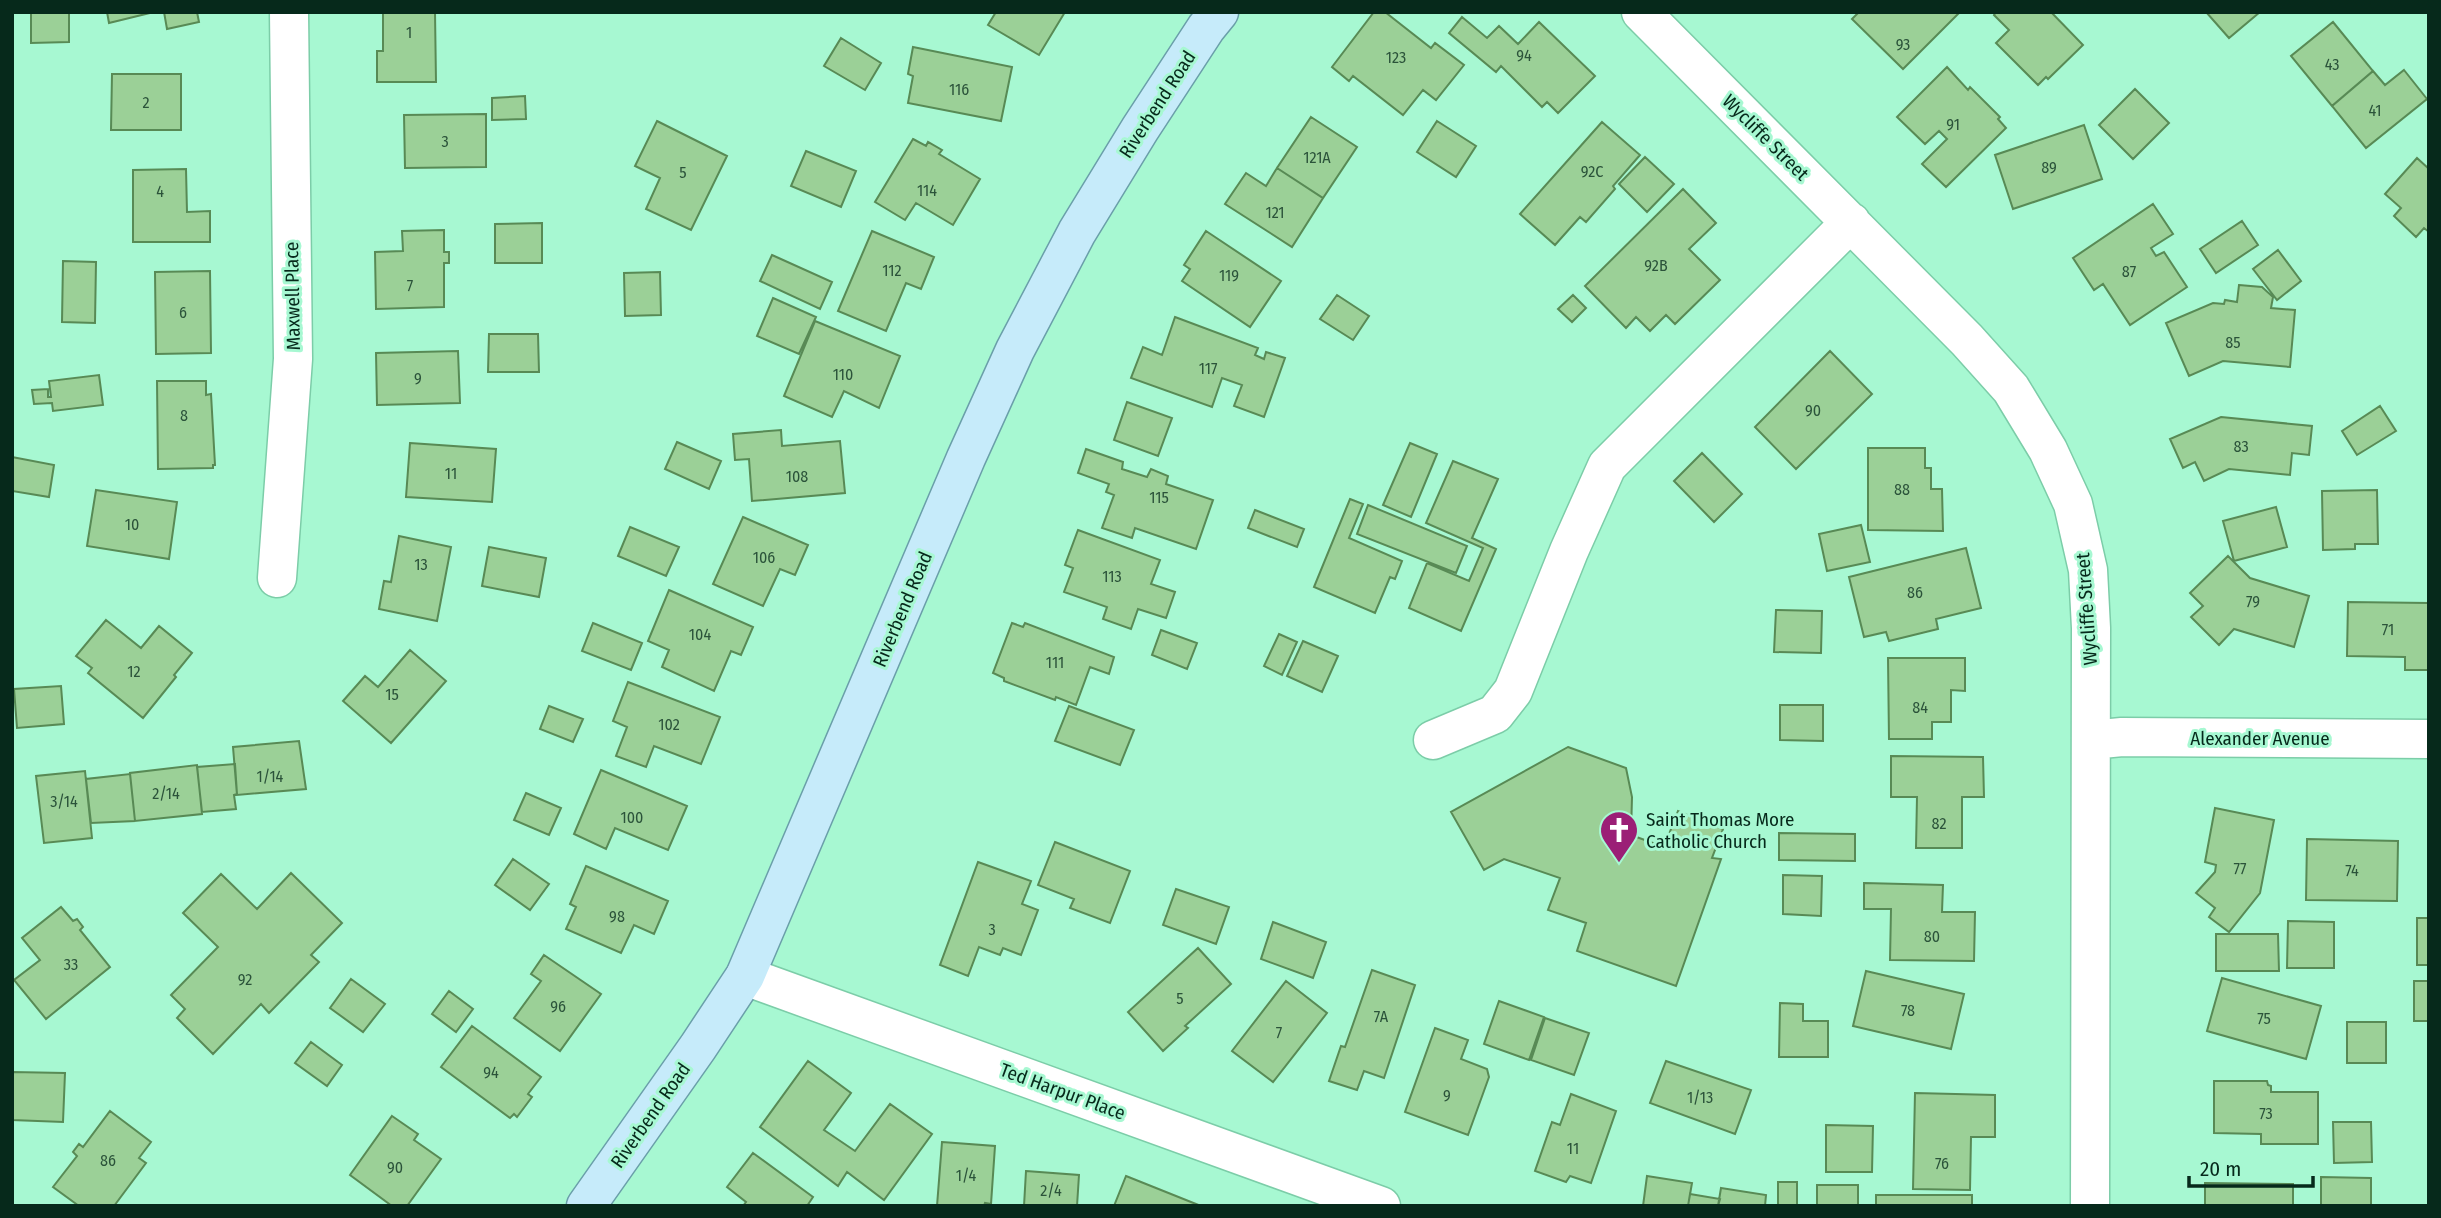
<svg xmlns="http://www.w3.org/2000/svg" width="2441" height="1218" font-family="'Fira Sans Condensed',sans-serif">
  <rect width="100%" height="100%" fill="#a7f8d2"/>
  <path fill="#9bd097" stroke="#588a55" stroke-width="2" d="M31 12H69V42L31 43Z
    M107 12H154L109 23Z
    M164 12H197L199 22 167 29Z
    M383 12H435L436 82H377V51H383Z
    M996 12H1065L1039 55 988 25Z
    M1374 12H1385L1431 48 1435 43 1464 65 1436 100 1423 90 1403 115 1353 76 1349 81 1332 67Z
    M1859 12H1960L1903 69 1852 19Z
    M1996 12H2051L2083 45 2048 79 2046 77 2038 85 1996 43 2009 30 1994 15Z
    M2206 12H2260L2229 38Z
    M1462 17 1487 38 1499 26 1518 44 1539 22 1595 76 1558 113 1547 102 1542 107 1501 66 1496 72 1449 33Z
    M2333 22 2373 71 2332 106 2291 56Z
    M841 38 881 63 865 90 824 66Z
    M913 47 1012 67 1001 121 908 103 913 76 908 74Z
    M1947 67 1968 90 1970 87 2000 117 1998 119 2006 128 1946 187 1922 164 1947 139 1939 131 1925 144 1897 117Z
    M2404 70 2427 99 2366 148 2332 106 2373 71 2385 85Z
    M112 74H181V130H111Z
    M2135 89 2169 123 2133 159 2099 125Z
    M525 96 526 119 492 120V98Z
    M486 114V167L405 168 404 115Z
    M1311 117 1357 147 1323 198 1277 168Z
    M657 121 727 156 691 230 646 209 660 178 635 166Z
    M1437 121 1476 146 1456 177 1417 152Z
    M1602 122 1640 155 1613 186 1615 189 1586 222 1580 217 1555 245 1520 214Z
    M2084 125 2102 179 2013 209 1995 155Z
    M913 139 926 146 928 142 942 150 939 154 980 179 953 225 916 203 905 220 875 202Z
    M806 151 856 171 841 207 791 186Z
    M1645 157 1674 184 1647 212 1619 184Z
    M2417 158 2429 169V232L2424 228 2416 237 2394 216 2401 208 2385 194Z
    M1277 168 1323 198 1292 247 1225 204 1246 173 1266 186Z
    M186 169 187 212 210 211V242H133V170Z
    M1683 189 1716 223 1689 249 1720 280 1675 324 1666 315 1650 331 1636 317 1626 328 1585 286Z
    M2153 204 2173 234 2151 248 2156 256 2164 252 2187 287 2130 325 2103 284 2094 290 2073 258Z
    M2242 221 2258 245 2216 273 2200 249Z
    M542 223V263H495V224Z
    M444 230V252H449V263H444V307L376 309 375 252 403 251 402 231Z
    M872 231 934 257 921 289 906 283 886 331 838 311Z
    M1206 231 1281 281 1250 327 1182 281 1190 269 1184 265Z
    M2278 250 2301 281 2277 300 2253 269Z
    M772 255 832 282 820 309 760 281Z
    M63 261 96 262 95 323 62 322Z
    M210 271 211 353 156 354 155 272Z
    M660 272 661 315 625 316 624 273Z
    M2239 285 2262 287 2273 297 2271 308 2295 310 2290 367 2223 361 2189 376 2166 323 2213 303 2224 304 2225 300 2237 302Z
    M1337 295 1369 316 1353 340 1320 319Z
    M1573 295 1586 308 1572 322 1558 309Z
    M773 298 816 317 799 354 757 336Z
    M1175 317 1258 348 1255 355 1264 359 1266 352 1285 358 1264 417 1234 406 1242 385 1222 378 1212 407 1131 378 1143 347 1162 355Z
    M815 321 900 356 879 408 844 391 832 417 784 396Z
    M489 334H538L539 372H488Z
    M458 351 460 403 377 405 376 353Z
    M1830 351 1872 394 1796 469 1755 427Z
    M99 375 103 405 53 411 52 403 34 404 32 390 48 389V397H51L49 381Z
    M157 381H206V395L211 394 215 465H213V468L158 469Z
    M1127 402 1172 418 1158 456 1114 440Z
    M2380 406 2396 431 2357 455 2342 431Z
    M2221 417 2312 426 2309 455 2292 453 2290 475 2229 469 2204 481 2195 462 2183 468 2170 439Z
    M781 430 782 446 840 441 845 493 752 501 749 459 735 460 733 434Z
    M677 442 721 461 709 489 665 469Z
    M410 443 496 449 492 502 406 497Z
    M1410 443 1437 454 1411 517 1383 505Z
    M1868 448H1925V468H1931V489H1942L1943 531 1868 530Z
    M1086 449 1123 462 1122 469 1147 477 1151 469 1168 476 1166 484 1213 500 1196 549 1135 528 1132 538 1102 528 1114 495 1106 492 1109 484 1078 473Z
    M1702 453 1742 494 1714 522 1674 481Z
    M12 457 54 465 49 497 12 491Z
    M1453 461 1498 479 1472 538 1496 549 1461 631 1409 608 1427 563 1469 581 1483 548 1426 523Z
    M96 490 177 502 169 559 87 546Z
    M2377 490 2378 544H2355V549L2323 550 2322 491Z
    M1350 499 1363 504 1349 538 1402 561 1395 579 1390 577 1375 613 1314 587Z
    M1368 505 1467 546 1456 573 1357 534Z
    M2276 507 2287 547 2234 561 2223 521Z
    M1255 510 1304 529 1297 547 1248 528Z
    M743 517 808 545 795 575 780 569 763 606 713 584Z
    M1861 525 1870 562 1827 571 1819 534Z
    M630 527 679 547 666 576 618 556Z
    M1078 530 1160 560 1151 584 1175 592 1166 618 1138 609 1131 629 1103 619 1107 607 1064 592 1073 568 1065 565Z
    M399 536 451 547 437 621 379 609 384 581 391 582Z
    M489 547 546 558 539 597 482 586Z
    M1966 548 1981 608 1936 619 1938 629 1889 641 1886 632 1864 637 1849 577Z
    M2228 556 2250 578 2309 596 2294 647 2234 629 2219 645 2191 617 2203 606 2190 593Z
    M669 590 753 627 741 655 731 651 714 691 662 667 669 650 648 641Z
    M2348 602 2429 603V670H2405V657L2347 656Z
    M1776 610 1822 611 1821 653 1774 652Z
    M106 620 141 648 159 626 192 653 174 675 176 677 143 718 88 673 92 668 76 656Z
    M593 623 642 643 631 670 582 651Z
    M1012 623 1023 627 1025 623 1114 657 1109 674 1090 667 1076 705 1056 697 1055 700 1004 681V678L993 673Z
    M1161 630 1197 643 1187 669 1152 655Z
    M1279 634 1297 642 1282 675 1264 666Z
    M1303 641 1338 656 1322 692 1287 676Z
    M410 650 446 681 391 743 343 701 365 676 378 687Z
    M1888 658H1965V691L1951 690V722H1932V739H1889Z
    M628 682 720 717 701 764 654 746 646 767 616 756 627 727 613 721Z
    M61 686 64 724 17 728 14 689Z
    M1780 705H1823V741L1780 740Z
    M549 706 583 719 573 742 540 729Z
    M1069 706 1134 730 1120 765 1055 741Z
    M299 741 306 789 237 795 233 747Z
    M1568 747 1626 768 1632 797 1631 835 1664 847 1678 811 1723 829 1712 858 1721 859 1676 986 1577 951 1586 923 1548 910 1560 878 1504 859 1484 870 1451 812Z
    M1891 756 1983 757 1984 797H1962V848H1916L1917 797H1891Z
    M235 764 237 794 234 795 236 809 202 812 197 767Z
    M197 765 202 814 135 821 130 773Z
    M601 770 687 806 668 850 615 828 606 849 574 834Z
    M85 771 92 838 44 843 36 776Z
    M130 774 135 821 91 823 86 779Z
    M526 793 561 808 549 835 514 820Z
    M2215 808 2274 820 2260 893 2229 932 2209 917 2215 908 2196 893 2215 872 2216 865 2205 862Z
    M1779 833 1855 834V861L1779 860Z
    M2307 839 2398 841 2397 901 2306 900Z
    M1055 842 1130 871 1110 923 1070 908 1074 899 1038 885Z
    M513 859 549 884 530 910 495 885Z
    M978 862 1031 881 1022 904 1038 910 1021 955 1003 948 1000 955 979 947 968 976 940 965Z
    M586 866 668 901 654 934 634 925 621 953 566 929 576 907 570 904Z
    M291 873 342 923 311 955 319 962 269 1013 261 1004 213 1054 177 1018 185 1009 171 995 218 947 183 913 221 874 257 909Z
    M1783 875 1822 876 1821 916 1783 914Z
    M1864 883 1943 885 1942 912H1975L1974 961 1890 960 1891 909H1864Z
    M1176 889 1229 907 1216 944 1163 925Z
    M61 907 73 921 77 919 83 927 80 930 110 967 46 1019 14 980 40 960 22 938Z
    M2417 918H2429V965H2417Z
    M2288 921 2334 922V968H2287Z
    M1273 922 1326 942 1313 978 1261 959Z
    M2216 934H2278L2279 971H2216Z
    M1198 948 1231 984 1185 1026 1188 1028 1163 1051 1128 1012Z
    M544 955 601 994 560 1051 514 1018 541 981 531 974Z
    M1372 970 1415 985 1384 1078 1364 1071 1357 1090 1329 1081 1341 1046 1345 1047Z
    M1866 971 1964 994 1951 1049 1853 1026Z
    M2222 978 2321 1006 2306 1059 2207 1031Z
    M351 979 385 1004 363 1032 330 1008Z
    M1286 981 1327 1013 1273 1082 1232 1051Z
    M2414 981H2429V1021H2414Z
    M449 991 473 1009 456 1032 432 1014Z
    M1499 1001 1544 1017 1529 1060 1484 1044Z
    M1780 1003 1803 1004V1021H1828V1057H1779Z
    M1545 1018 1589 1033 1574 1075 1531 1060Z
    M2347 1022H2386V1063H2347Z
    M472 1026 541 1077 528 1094 532 1097 517 1117 514 1114 510 1118 441 1067Z
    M1435 1028 1468 1040 1461 1059 1487 1069 1489 1077 1468 1135 1405 1112Z
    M311 1042 342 1065 327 1086 295 1063Z
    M808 1061 851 1093 824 1130 855 1151 890 1104 932 1134 884 1200 847 1172 838 1186 760 1127Z
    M1666 1061 1751 1090 1735 1134 1650 1103Z
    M12 1072 65 1073 63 1122 12 1120Z
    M2214 1081H2267L2268 1085 2271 1086V1092H2318V1144H2261V1134L2214 1133Z
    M1915 1093 1995 1095V1137H1971L1970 1190 1913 1189Z
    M1571 1094 1616 1111 1591 1183 1570 1176 1566 1182 1535 1171 1552 1122 1560 1125Z
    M110 1111 151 1142 139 1158 146 1163 114 1206H79L53 1187 77 1156 73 1152 79 1144 83 1147Z
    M392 1116 418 1134 414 1140 441 1159 407 1206H392L350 1175Z
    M2333 1122H2371L2372 1162 2334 1163Z
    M1826 1125 1873 1126 1872 1172H1826Z
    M942 1142 995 1146 991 1204 985 1203 984 1206H937Z
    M753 1153 813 1197 807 1206H743L746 1202 727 1187Z
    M1026 1171 1079 1175 1077 1206H1024Z
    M1126 1176 1201 1206H1114Z
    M1647 1176 1692 1183 1688 1206H1643Z
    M2321 1177 2371 1178V1206H2321Z
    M1778 1182H1797V1206H1778Z
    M2205 1183 2293 1184V1206H2205Z
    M1817 1185H1858V1206H1817Z
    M1721 1188 1766 1195 1765 1206H1718Z
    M1690 1194 1720 1199 1718 1206H1688Z
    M1876 1195H1972V1206H1876Z"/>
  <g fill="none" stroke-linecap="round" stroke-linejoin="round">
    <defs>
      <path id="minor" d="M1641 12 1967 340 2011 389 2048 450 2073 504 2088 570 2091 628 2090 1206
        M277 578 293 359 289 12
        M1433 740 1495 714 1513 691 1569 551 1607 466 1851 222
        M2091 740 2122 737 2429 739
        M745 976 1381 1206"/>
      <path id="major" d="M586 1206 698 1047 745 976 966 458 1015 350 1077 232 1140 129 1206 28 1219 12"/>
    </defs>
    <use href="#minor" stroke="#7ccda8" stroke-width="41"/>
    <use href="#major" stroke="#6a9fa9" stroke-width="41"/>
    <use href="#minor" stroke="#fff" stroke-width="38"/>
    <use href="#major" stroke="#c6ebfa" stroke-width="38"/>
  </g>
  <defs>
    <symbol id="church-pin" viewBox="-11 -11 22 30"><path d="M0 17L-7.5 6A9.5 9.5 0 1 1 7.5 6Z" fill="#9b1f76" stroke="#a7f8d2"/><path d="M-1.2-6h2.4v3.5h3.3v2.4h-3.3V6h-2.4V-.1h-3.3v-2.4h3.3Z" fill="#fff"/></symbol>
  </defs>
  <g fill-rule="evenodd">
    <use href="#church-pin" x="1597" y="808" width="44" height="60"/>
  </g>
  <g text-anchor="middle" stroke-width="6" stroke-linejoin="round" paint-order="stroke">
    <g font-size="16" fill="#2b533a">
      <text x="409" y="38">1</text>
      <text x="1903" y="50">93</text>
      <text x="1524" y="61">94</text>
      <text x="1396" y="63">123</text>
      <text x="2332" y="70">43</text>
      <text x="959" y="95">116</text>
      <text x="146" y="108">2</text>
      <text x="2375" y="116">41</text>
      <text x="1953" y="130">91</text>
      <text x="445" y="147">3</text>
      <text x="1317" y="163">121A</text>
      <text x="2049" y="173">89</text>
      <text x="1592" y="177">92C</text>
      <text x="683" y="178">5</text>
      <text x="927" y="196">114</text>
      <text x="160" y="197">4</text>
      <text x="1275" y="218">121</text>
      <text x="1656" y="271">92B</text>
      <text x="892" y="276">112</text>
      <text x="2129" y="277">87</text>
      <text x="1229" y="281">119</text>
      <text x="410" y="291">7</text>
      <text x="183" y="318">6</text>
      <text x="2233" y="348">85</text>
      <text x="1208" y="374">117</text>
      <text x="843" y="380">110</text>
      <text x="418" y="384">9</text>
      <text x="1813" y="416">90</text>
      <text x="184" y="421">8</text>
      <text x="2241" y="452">83</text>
      <text x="451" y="479">11</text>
      <text x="797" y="482">108</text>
      <text x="1902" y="495">88</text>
      <text x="1159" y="503">115</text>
      <text x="132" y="530">10</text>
      <text x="764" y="563">106</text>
      <text x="421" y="570">13</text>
      <text x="1112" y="582">113</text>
      <text x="1915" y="598">86</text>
      <text x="2253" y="607">79</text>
      <text x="2388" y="635">71</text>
      <text x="700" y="640">104</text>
      <text x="1055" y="668">111</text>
      <text x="134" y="677">12</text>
      <text x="392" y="700">15</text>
      <text x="1920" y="713">84</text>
      <text x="669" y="730">102</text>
      <text x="270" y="782">1/14</text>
      <text x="166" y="799">2/14</text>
      <text x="64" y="807">3/14</text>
      <text x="632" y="823">100</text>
      <text x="1939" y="829">82</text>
      <text x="2240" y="874">77</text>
      <text x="2352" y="876">74</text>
      <text x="617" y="922">98</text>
      <text x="992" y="935">3</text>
      <text x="1932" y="942">80</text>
      <text x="71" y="970">33</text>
      <text x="245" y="985">92</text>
      <text x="1180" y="1004">5</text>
      <text x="558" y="1012">96</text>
      <text x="1908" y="1016">78</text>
      <text x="1381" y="1022">7A</text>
      <text x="2264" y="1024">75</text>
      <text x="1279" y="1038">7</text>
      <text x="491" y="1078">94</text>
      <text x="1447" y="1101">9</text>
      <text x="1700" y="1103">1/13</text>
      <text x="2266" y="1119">73</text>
      <text x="1573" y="1154">11</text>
      <text x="108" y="1166">86</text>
      <text x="1942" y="1169">76</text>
      <text x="395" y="1173">90</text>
      <text x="966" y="1181">1/4</text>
      <text x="1051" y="1196">2/4</text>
    </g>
    <g font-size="19" fill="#06291b" stroke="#a7f8d2">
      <text transform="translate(1157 104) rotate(-57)" y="7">Riverbend Road</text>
      <text transform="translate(1766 137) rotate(45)" y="7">Wycliffe Street</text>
      <text transform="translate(292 296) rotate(-91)" y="7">Maxwell Place</text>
      <text transform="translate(902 609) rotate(-67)" y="7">Riverbend Road</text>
      <text transform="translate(2086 609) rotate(-94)" y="7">Wycliffe Street</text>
      <text x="2260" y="745">Alexander Avenue</text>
      <text transform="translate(1063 1091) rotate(20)" y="7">Ted Harpur Place</text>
      <text transform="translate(650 1115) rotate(-55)" y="7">Riverbend Road</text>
    </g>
    <g font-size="19" fill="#06291b" stroke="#a7f8d2" text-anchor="start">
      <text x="1646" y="826">Saint Thomas More<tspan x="1646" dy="22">Catholic Church</tspan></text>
    </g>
  </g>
  <rect width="2441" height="1218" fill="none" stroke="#06291b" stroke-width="28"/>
  <path d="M2189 1176v10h124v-10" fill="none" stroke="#06291b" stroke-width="3.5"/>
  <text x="2200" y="1176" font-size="21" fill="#06291b" stroke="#a7f8d2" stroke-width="5" paint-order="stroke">20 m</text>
</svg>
